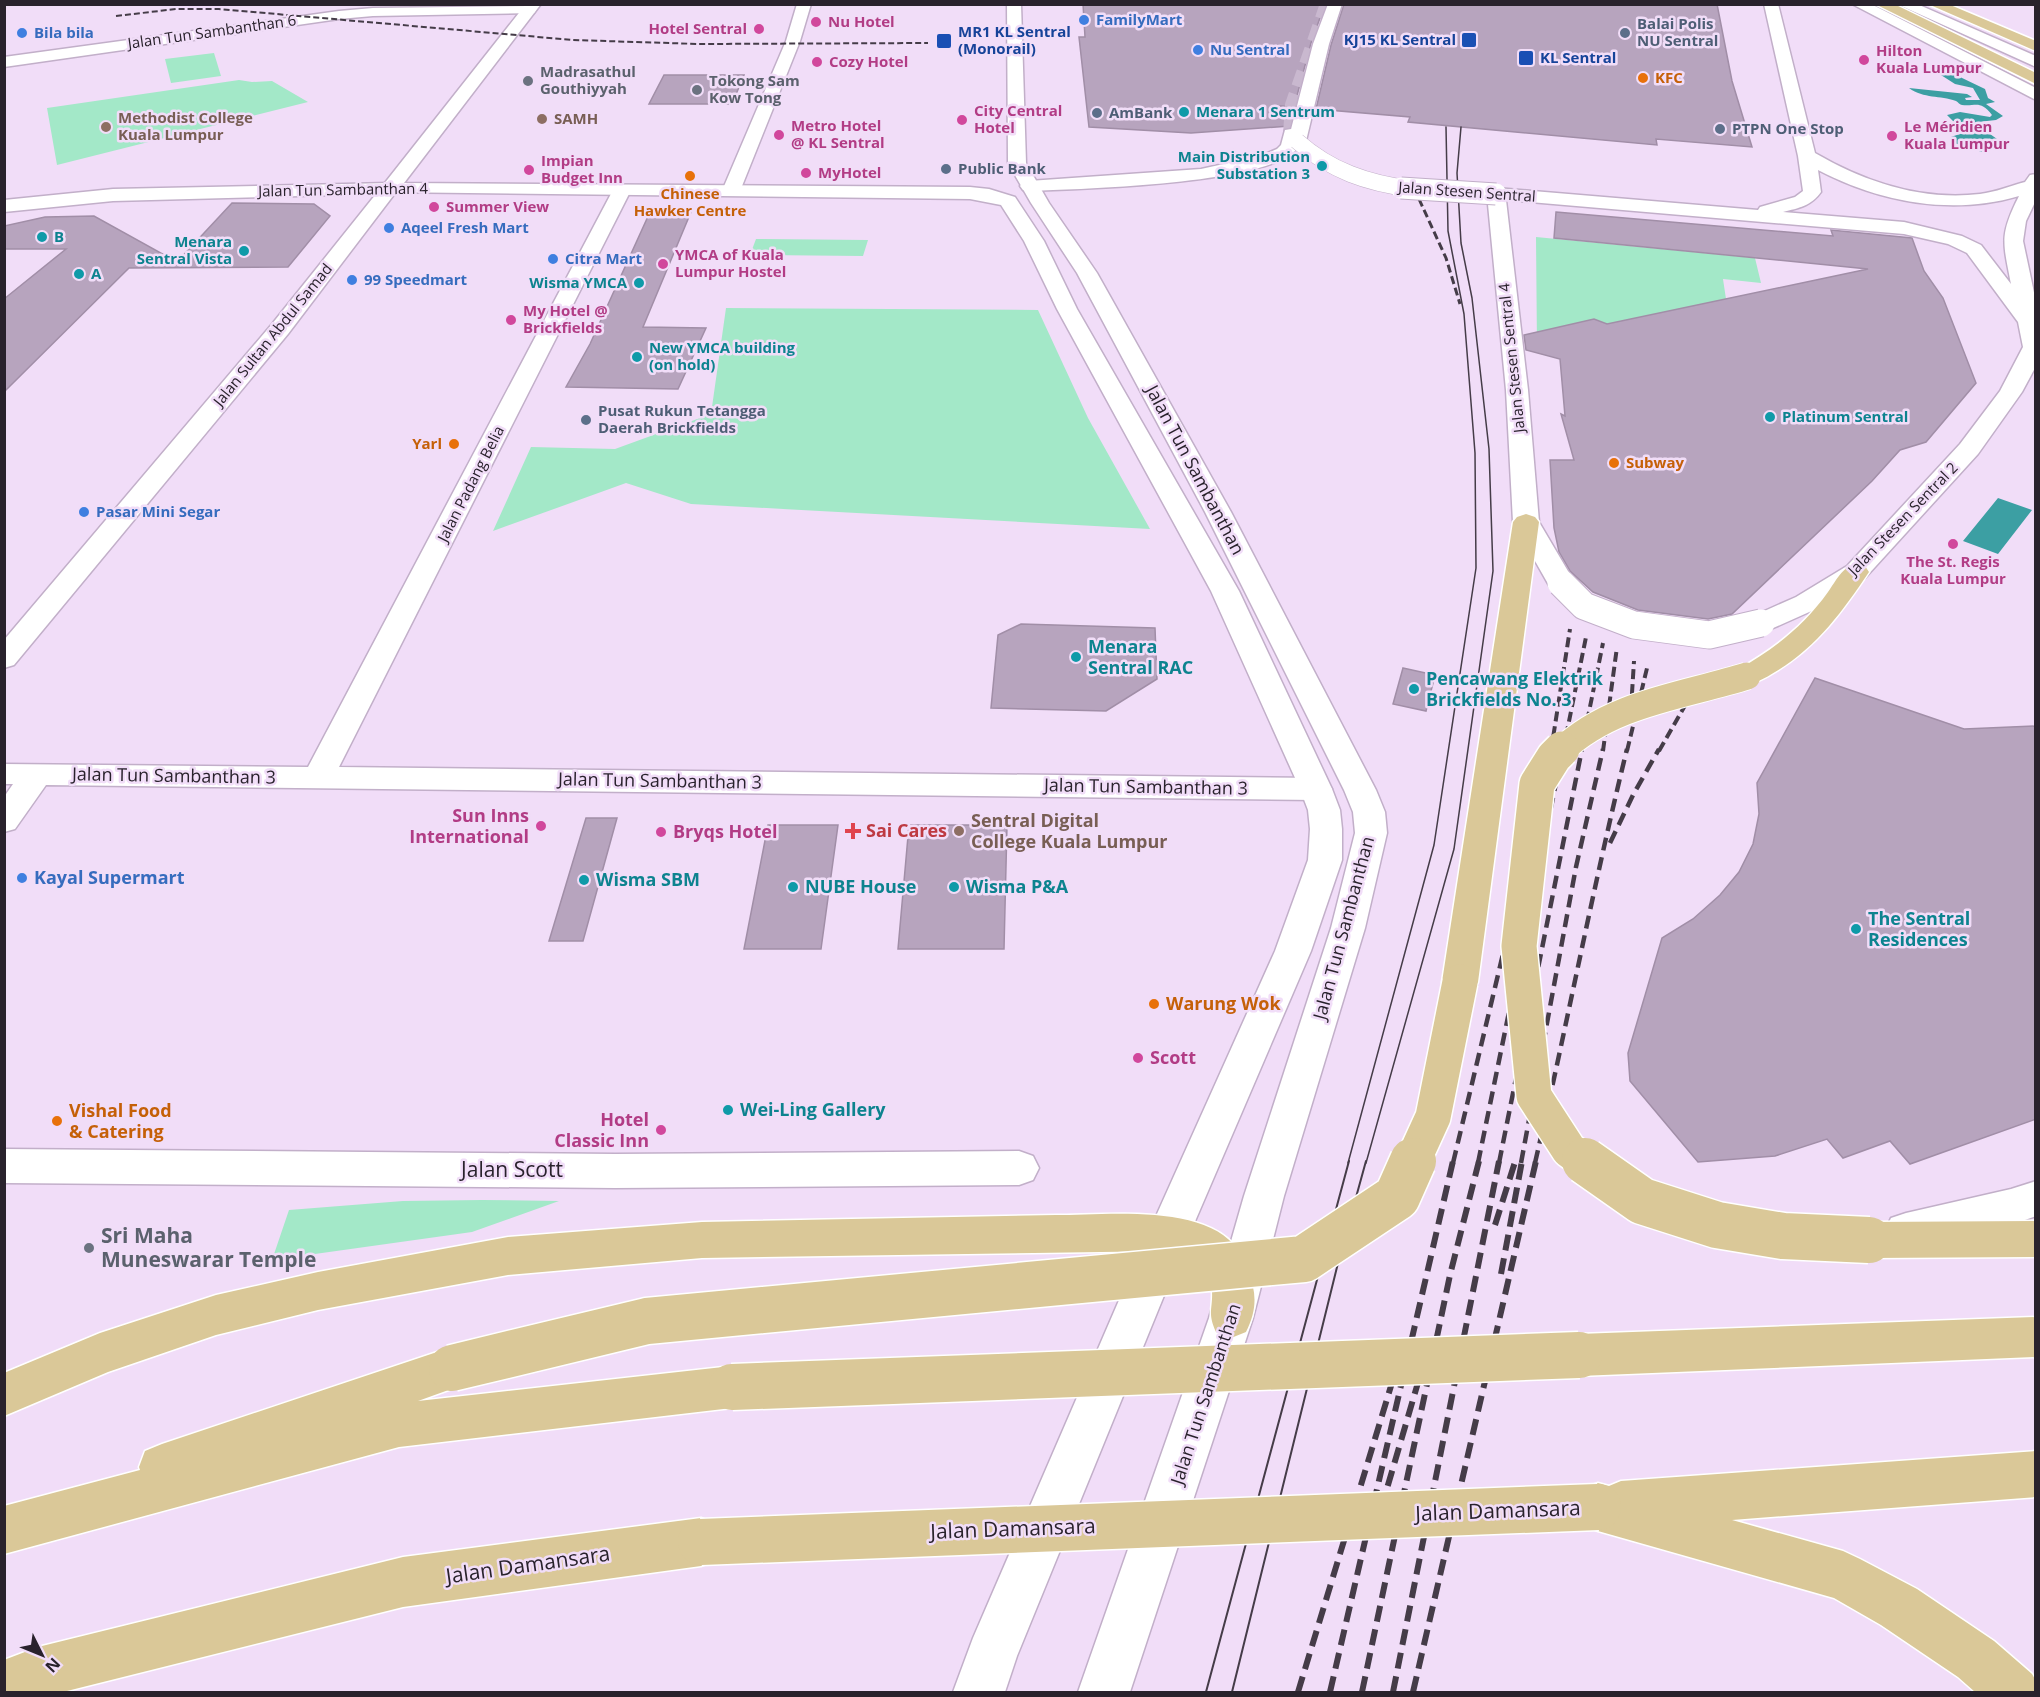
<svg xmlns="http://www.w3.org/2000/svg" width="2040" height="1697" font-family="'Open Sans',sans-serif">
  <rect width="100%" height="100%" fill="#f1ddf8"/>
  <path fill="#a3e8c8" d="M214 53 221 76 171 83 165 59Z
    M239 80 252 82 272 81 308 102 57 165 47 108Z
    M1536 237 1755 258 1761 283 1723 279 1726 299 1607 324 1593 319 1537 348Z
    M756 239 868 240 863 256 750 255Z
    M726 308 1038 310 1088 418 1150 529 691 504 626 483 493 531 531 447 615 449 711 414Z
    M482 1200 559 1201 472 1232 272 1260 289 1210 403 1201Z"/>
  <path fill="#3c9fa3" d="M1947 67 1965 74 1959 75 1960 77 1985 89 1988 98 1995 102 1986 104 2003 116 1996 120 1978 122 1992 130 1990 134 1997 139 1981 143 1984 149 1982 152 1951 142V137L1974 129 1953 121 1947 115 1960 112 1990 117 1992 115C1980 99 1975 107 1962 105 1960 105 1958 102 1956 101 1940 95 1924 99 1909 88L1967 94 1972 97 1965 98 1966 100H1980L1973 88 1955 84 1930 68Z
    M1998 498 2032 510 1998 554 1963 541Z"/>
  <path fill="#b7a4be" stroke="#a18ea7" stroke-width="1.5" d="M1083 4H1325L1311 43 1294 107 1280 106 1292 118 1290 126 1191 133 1089 127 1079 37H1085Z
    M1344 4H1717L1732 81 1752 147 1656 139 1657 145 1408 122 1410 117 1316 109 1331 45Z
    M664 75H744L732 104H649Z
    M232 203 314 204 330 216 288 267 129 268 4 392V299L66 249H4V226L45 217 94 216 177 262Z
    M650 212H691L643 327 706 328 678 389 566 387 590 344Z
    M1556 212 1833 236 1831 230 1912 238 1924 271 1943 298 1976 383 1926 442 1900 450 1872 481 1732 614 1708 619 1638 610 1593 592 1570 571 1559 552 1554 528 1550 460H1574L1561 414 1565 416 1560 359 1526 350 1524 335 1594 319 1607 324 1868 269 1554 238Z
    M1021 624 1155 628 1157 679 1106 711 991 708 998 635Z
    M1403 668 1435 675 1426 711 1393 704Z
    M1815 678 1964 729 2036 726V1119L1910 1164 1890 1141 1843 1158 1827 1139 1775 1156 1698 1162 1630 1081 1628 1053 1662 938 1693 919 1720 895 1739 872 1753 844 1759 814 1757 783Z
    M586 818H617L583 941H549Z
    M768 825H838L821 949H744Z
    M909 825H1007L1004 949H898Z"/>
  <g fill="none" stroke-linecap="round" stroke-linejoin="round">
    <path stroke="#c9b8cf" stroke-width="16" stroke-dasharray="16 8" stroke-linecap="butt" d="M1291 134 1293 105 1328 4"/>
    <defs>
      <path id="minor" d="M797 4H811L800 41 740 191 737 195H725L722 191 786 41Z
        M529 6 536 10 534 13 373 16 339 19 4 67V57L339 11 373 8Z
        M1291 129 1297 130C1333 186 1056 189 1029 191L1023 190 1020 186 1023 182 1029 181 1201 169 1260 156 1277 149 1281 145 1285 130Z
        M390 183 396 184 399 188 288 334 14 665 4 668V640L272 324 376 194 113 201 4 212V200L113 189Z
        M622 185 628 186 631 190 339 767 1316 778 1327 782 1332 789 1327 796 1316 800 46 785 15 829 4 832V797L13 784H4V764L308 767 613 190 616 186Z
        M4 1149 615 1154 1019 1151 1033 1156 1039 1168 1033 1180 1019 1185 615 1188 4 1183Z"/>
      <path id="tertiary" d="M1328 4H1342L1329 44 1306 141 1303 145H1291L1288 141 1313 44Z
        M1764 4H1778L1815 153C1865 182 1922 201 1980 194 1996 192 2010 186 2025 182L2030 175 2036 174V200L2026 221 2023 241 2036 302V366L2022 392 1978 454 1865 578 1816 609 1771 629 1761 631 1751 629 1747 623 1751 617 1796 597 1847 566 1960 444 2000 391 2023 347 2018 322 1967 253 1948 244 1904 234 1506 200 1528 390 1539 522 1575 583 1571 589 1561 591 1551 589 1513 522 1506 390 1487 194 1489 190 1496 188 1758 210 1760 207 1795 197 1803 191 1798 156ZM1818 170C1879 202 1951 216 2019 196 1999 236 2003 242 2011 284L1981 245 1962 236 1904 222 1783 212C1799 208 1811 206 1821 192Z
        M1852 4H1871L2036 88V100Z"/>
      <path id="secondary" d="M526 4H541L404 183 970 187 989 189 1015 197 1044 241 1077 309 1239 591 1332 789 1340 810 1342 829V860L1311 951 1181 1254 1017 1656 1005 1692H953L973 1638 1139 1254 1275 951 1308 860 1310 829 1308 810 1300 789 1211 591 1057 309 1024 241 1001 205 970 199 384 192 381 188 384 184Z
        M1007 4H1021L1026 163 1049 203 1097 273 1231 512 1376 790 1385 812 1387 833 1365 928 1284 1196 1253 1318 1130 1692H1078L1209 1318 1244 1196 1331 928 1355 833 1353 812 1344 790 1205 512 1077 273 1031 203 1008 163Z
        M1897 4H1917L2036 56V67Z
        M2036 1181V1216L2011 1225 1906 1249 1891 1244 1885 1231 1891 1218 1906 1213 2011 1189Z"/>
      <path id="primary" d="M1875 4H1894L2036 73V84Z
        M1928 4H1948L2036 41V51Z
        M1526 514 1535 517 1539 522 1478 982 1473 992 1460 996 1447 992 1442 982 1513 522 1517 517Z
        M1856 564 1865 566 1869 572C1842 612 1817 647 1775 672 1762 680 1752 686 1737 682L1732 676 1737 670C1774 649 1803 627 1828 592 1836 581 1842 567 1856 564Z
        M1056 1215C1106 1215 1207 1203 1238 1250 1243 1256 1245 1264 1248 1271 1257 1293 1257 1310 1246 1332L1231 1338 1216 1332C1207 1312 1213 1310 1212 1291 1212 1269 1188 1257 1170 1251L702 1258 508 1275 318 1310 216 1335 108 1372 4 1416V1373L100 1333 216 1295 318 1272 508 1237 702 1222Z
        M2036 1221V1257L1869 1258 1854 1253 1848 1240 1854 1227 1869 1222Z
        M2036 1317V1357L1579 1376 1563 1370 1557 1355 1563 1340 1579 1334Z
        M452 1347 468 1353 474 1368 468 1383 418 1401 732 1366 748 1372 755 1387 748 1402 732 1408 399 1447 4 1554V1506L140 1470 139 1467 145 1451 162 1444Z
        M2036 1451V1497L1732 1520 1843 1551 1860 1559 1917 1589 1994 1641 2032 1674 2036 1681V1692H1975L1958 1677 1881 1625 1834 1598 1598 1531 1581 1524 1574 1507 1581 1490 1598 1483 1609 1486 1621 1481Z
        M701 1518 718 1525 725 1542 718 1559 701 1566 403 1607 63 1692H4V1660L38 1647 403 1557Z"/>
    </defs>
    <use href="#minor" stroke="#c2afc9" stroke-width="3"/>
    <use href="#tertiary" stroke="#c2afc9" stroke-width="3"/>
    <use href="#secondary" stroke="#c2afc9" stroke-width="3"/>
    <use href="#primary" stroke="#fff" stroke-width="3"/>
    <use href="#minor" fill="#fff" fill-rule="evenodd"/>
    <use href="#tertiary" fill="#fff" fill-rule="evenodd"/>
    <use href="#secondary" fill="#fff" fill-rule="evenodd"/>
    <use href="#primary" fill="#dac898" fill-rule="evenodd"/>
    <path stroke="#453c48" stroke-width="1.5" d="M1348 1163 1434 845 1476 568 1475 453 1464 314 1448 231 1446 127
      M1366 1163 1454 849 1493 571 1489 449 1472 298 1461 243 1457 173 1461 127"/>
    <path stroke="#453c48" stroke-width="2" d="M1206 1692 1349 1161
      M1232 1692 1339 1259 1366 1161"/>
    <path stroke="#453c48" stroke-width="2" stroke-dasharray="6 3" stroke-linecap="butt" d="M116 16 176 9H219L573 40 699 44 928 43"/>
    <path stroke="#453c48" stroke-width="3" stroke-dasharray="8 4" stroke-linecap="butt" d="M1419 199 1446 258 1460 304"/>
    <path stroke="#453c48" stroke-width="4" stroke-dasharray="10 5" stroke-linecap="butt" d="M1631 709 1634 661
      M1551 751 1570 629
      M1563 751 1586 637
      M1581 751 1603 643
      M1603 751 1617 647
      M1627 751 1648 664
      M1659 751 1703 674"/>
    <path stroke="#453c48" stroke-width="4.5" stroke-dasharray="13 7" stroke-linecap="butt" d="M1610 843 1633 795 1659 749
      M1453 1163 1552 749
      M1478 1163 1563 749
      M1499 1163 1582 749
      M1521 1163 1576 867 1603 749
      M1535 1163C1567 1025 1593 887 1627 749"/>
    <path stroke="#453c48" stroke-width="6" stroke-dasharray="16 8" stroke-linecap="butt" d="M1495 1225 1515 1162
      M1501 1274 1522 1161
      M1381 1509 1424 1362
      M1298 1692 1398 1363
      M1330 1692 1453 1161
      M1362 1692 1450 1275 1479 1161
      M1393 1692 1499 1161
      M1413 1692 1536 1161"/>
    <defs>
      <path id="tertiary-bridge-far2" d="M1297 141C1331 171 1367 183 1412 189"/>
      <path id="tertiary-bridge-far1" d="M1401 188 1496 194"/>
      <path id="tertiary-bridge" d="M1561 583 1584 606 1634 625 1709 635 1761 623"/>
      <path id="primary-bridge-far2" d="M1561 751C1611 703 1683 696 1747 676"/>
      <path id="primary-bridge-far1" d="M1562 749 1554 757 1537 784 1519 946 1534 1096 1569 1150 1587 1163
        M1412 1163 1433 1117 1460 982"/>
      <path id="primary-bridge" d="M1585 1161 1642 1201 1717 1225 1783 1236 1869 1240
        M452 1368 647 1321 1304 1259 1397 1197 1413 1161
        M732 1387 1579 1355
        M701 1542 1598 1507"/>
    </defs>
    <use href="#tertiary-bridge-far2" stroke="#c2afc9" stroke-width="17" stroke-linecap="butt"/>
    <use href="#tertiary-bridge-far1" stroke="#c2afc9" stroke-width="23" stroke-linecap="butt"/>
    <use href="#tertiary-bridge" stroke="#c2afc9" stroke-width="29" stroke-linecap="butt"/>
    <use href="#primary-bridge-far2" stroke="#fff" stroke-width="29" stroke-linecap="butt"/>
    <use href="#primary-bridge-far1" stroke="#fff" stroke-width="38" stroke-linecap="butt"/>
    <use href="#primary-bridge" stroke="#fff" stroke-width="49" stroke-linecap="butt"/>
    <use href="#tertiary-bridge-far2" stroke="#fff" stroke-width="16"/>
    <use href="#tertiary-bridge-far1" stroke="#fff" stroke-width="21"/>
    <use href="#tertiary-bridge" stroke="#fff" stroke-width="27"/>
    <use href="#primary-bridge-far2" stroke="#dac898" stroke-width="27"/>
    <use href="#primary-bridge-far1" stroke="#dac898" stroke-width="35"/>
    <use href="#primary-bridge" stroke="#dac898" stroke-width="46"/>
  </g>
  <g fill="#3f7fe0" stroke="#f1ddf8" stroke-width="2">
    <circle cx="1084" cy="20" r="6"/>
    <circle cx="22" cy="33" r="6"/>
    <circle cx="1198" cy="50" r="6"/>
    <circle cx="389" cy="228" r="6"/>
    <circle cx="553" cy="259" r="6"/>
    <circle cx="352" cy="280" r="6"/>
    <circle cx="84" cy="512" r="6"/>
    <circle cx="22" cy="878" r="6"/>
  </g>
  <g fill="#d1479c" stroke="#f1ddf8" stroke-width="2">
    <circle cx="816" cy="22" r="6"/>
    <circle cx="759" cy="29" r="6"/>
    <circle cx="1864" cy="60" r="6"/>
    <circle cx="817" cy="62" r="6"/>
    <circle cx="962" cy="120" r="6"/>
    <circle cx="779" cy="135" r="6"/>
    <circle cx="1892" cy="136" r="6"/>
    <circle cx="529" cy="170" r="6"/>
    <circle cx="806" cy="173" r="6"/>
    <circle cx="434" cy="207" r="6"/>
    <circle cx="663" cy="264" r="6"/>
    <circle cx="511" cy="320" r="6"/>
    <circle cx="1953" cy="544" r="6"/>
    <circle cx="541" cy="826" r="6"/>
    <circle cx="661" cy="832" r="6"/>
    <circle cx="1138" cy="1058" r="6"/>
    <circle cx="661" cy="1130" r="6"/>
  </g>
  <g fill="#5c6f8a" stroke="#f1ddf8" stroke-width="2">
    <circle cx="1625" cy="33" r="6"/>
    <circle cx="1097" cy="113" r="6"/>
    <circle cx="1720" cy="129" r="6"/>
    <circle cx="946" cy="169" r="6"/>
    <circle cx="586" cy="420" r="6"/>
  </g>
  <g fill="#1a4fb4" stroke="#f1ddf8" stroke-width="2">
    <rect x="1461" y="32" width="16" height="16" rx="3"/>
    <rect x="936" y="33" width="16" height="16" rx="3"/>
    <rect x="1518" y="50" width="16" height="16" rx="3"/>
  </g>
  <g fill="#e8710a" stroke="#f1ddf8" stroke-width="2">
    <circle cx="1643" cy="78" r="6"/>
    <circle cx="690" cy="176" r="6"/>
    <circle cx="454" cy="444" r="6"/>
    <circle cx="1614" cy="463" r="6"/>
    <circle cx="1154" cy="1004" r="6"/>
    <circle cx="57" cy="1121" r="6"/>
  </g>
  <g fill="#6b7280" stroke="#f1ddf8" stroke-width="2">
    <circle cx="528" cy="81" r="6"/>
    <circle cx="697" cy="90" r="6"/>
    <circle cx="89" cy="1248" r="6"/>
  </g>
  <g fill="#0f9aa8" stroke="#f1ddf8" stroke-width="2">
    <circle cx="1184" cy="112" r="6"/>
    <circle cx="1322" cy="166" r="6"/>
    <circle cx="42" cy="237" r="6"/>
    <circle cx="244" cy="251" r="6"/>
    <circle cx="79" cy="274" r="6"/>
    <circle cx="639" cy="283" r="6"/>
    <circle cx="637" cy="357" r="6"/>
    <circle cx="1770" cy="417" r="6"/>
    <circle cx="1076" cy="657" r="6"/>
    <circle cx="1414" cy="689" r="6"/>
    <circle cx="584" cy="880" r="6"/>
    <circle cx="793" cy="887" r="6"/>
    <circle cx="954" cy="887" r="6"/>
    <circle cx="1856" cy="929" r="6"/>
    <circle cx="728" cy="1110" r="6"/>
  </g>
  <g fill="#8d6e63" stroke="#f1ddf8" stroke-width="2">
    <circle cx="542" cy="119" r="6"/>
    <circle cx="106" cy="127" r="6"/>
    <circle cx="959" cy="831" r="6"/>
  </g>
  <path fill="#e0444e" stroke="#f1ddf8" stroke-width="2" d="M850 822h6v6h6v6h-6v6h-6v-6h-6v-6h6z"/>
  <g text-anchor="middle" stroke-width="5" stroke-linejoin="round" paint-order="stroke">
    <g font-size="15" font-weight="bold" fill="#366cbe" stroke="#f1ddf8" text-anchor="start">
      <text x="1096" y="25">FamilyMart</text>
      <text x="34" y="38">Bila bila</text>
      <text x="1210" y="55">Nu Sentral</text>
      <text x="401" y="233">Aqeel Fresh Mart</text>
      <text x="565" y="264">Citra Mart</text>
      <text x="364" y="285">99 Speedmart</text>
      <text x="96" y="517">Pasar Mini Segar</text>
    </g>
    <g font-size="15" font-weight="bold" fill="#b23c85" stroke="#f1ddf8" text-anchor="start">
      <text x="828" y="27">Nu Hotel</text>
      <text x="747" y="34" text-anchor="end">Hotel Sentral</text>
      <text x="1876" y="56">Hilton<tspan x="1876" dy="17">Kuala Lumpur</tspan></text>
      <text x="829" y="67">Cozy Hotel</text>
      <text x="974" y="116">City Central<tspan x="974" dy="17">Hotel</tspan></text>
      <text x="791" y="131">Metro Hotel<tspan x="791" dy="17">@ KL Sentral</tspan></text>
      <text x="1904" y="132">Le Méridien<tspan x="1904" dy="17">Kuala Lumpur</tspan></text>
      <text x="541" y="166">Impian<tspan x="541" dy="17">Budget Inn</tspan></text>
      <text x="818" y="178">MyHotel</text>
      <text x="446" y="212">Summer View</text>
      <text x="675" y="260">YMCA of Kuala<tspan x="675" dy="17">Lumpur Hostel</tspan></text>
      <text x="523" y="316">My Hotel @<tspan x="523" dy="17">Brickfields</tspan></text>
      <text x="1953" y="567" text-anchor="middle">The St. Regis<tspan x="1953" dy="17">Kuala Lumpur</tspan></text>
    </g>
    <g font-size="15" font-weight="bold" fill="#4e5e75" stroke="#f1ddf8" text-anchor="start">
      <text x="1637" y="29">Balai Polis<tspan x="1637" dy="17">NU Sentral</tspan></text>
      <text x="1109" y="118">AmBank</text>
      <text x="1732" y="134">PTPN One Stop</text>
      <text x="958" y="174">Public Bank</text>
      <text x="598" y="416">Pusat Rukun Tetangga<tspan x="598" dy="17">Daerah Brickfields</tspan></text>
    </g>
    <g font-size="15" fill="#29222c" stroke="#f1ddf8">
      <text transform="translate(212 32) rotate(-8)" y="5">Jalan Tun Sambanthan 6</text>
      <text transform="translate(343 190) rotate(-1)" y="5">Jalan Tun Sambanthan 4</text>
      <text transform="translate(1467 192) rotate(4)" y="5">Jalan Stesen Sentral</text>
      <text transform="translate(273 335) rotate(-51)" y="5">Jalan Sultan Abdul Samad</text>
      <text transform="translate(1512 358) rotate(-96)" y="5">Jalan Stesen Sentral 4</text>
      <text transform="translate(471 484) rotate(-63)" y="5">Jalan Padang Belia</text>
      <text transform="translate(1903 519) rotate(-46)" y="5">Jalan Stesen Sentral 2</text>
    </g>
    <g font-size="15" font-weight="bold" fill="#164399" stroke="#f1ddf8" text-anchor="start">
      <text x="958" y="37">MR1 KL Sentral<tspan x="958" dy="17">(Monorail)</tspan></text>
      <text x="1456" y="45" text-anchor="end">KJ15 KL Sentral</text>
      <text x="1540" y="63">KL Sentral</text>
    </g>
    <g font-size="15" font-weight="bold" fill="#5b616d" stroke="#f1ddf8" text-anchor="start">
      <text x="540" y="77">Madrasathul<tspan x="540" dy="17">Gouthiyyah</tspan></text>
      <text x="709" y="86">Tokong Sam<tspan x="709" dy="17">Kow Tong</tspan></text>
    </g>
    <g font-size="15" font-weight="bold" fill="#c56008" stroke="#f1ddf8" text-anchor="start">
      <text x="1655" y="83">KFC</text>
      <text x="690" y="199" text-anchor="middle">Chinese<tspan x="690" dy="17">Hawker Centre</tspan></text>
      <text x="442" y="449" text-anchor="end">Yarl</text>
      <text x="1626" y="468">Subway</text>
    </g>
    <g font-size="15" font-weight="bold" fill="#0d838f" stroke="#f1ddf8" text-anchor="start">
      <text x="1196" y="117">Menara 1 Sentrum</text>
      <text x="1310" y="162" text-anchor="end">Main Distribution<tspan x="1310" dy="17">Substation 3</tspan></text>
      <text x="54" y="242">B</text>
      <text x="232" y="247" text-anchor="end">Menara<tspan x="232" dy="17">Sentral Vista</tspan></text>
      <text x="91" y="279">A</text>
      <text x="627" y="288" text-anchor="end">Wisma YMCA</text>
      <text x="649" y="353">New YMCA building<tspan x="649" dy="17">(on hold)</tspan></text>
      <text x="1782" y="422">Platinum Sentral</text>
    </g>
    <g font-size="15" font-weight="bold" fill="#785e54" stroke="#f1ddf8" text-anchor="start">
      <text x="118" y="123">Methodist College<tspan x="118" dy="17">Kuala Lumpur</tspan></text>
      <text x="554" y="124">SAMH</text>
    </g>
    <g font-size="18" fill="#29222c" stroke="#f1ddf8">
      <text transform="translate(1195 470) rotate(62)" y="6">Jalan Tun Sambanthan</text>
      <text transform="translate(174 776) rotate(1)" y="6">Jalan Tun Sambanthan 3</text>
      <text transform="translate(660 781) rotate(1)" y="6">Jalan Tun Sambanthan 3</text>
      <text transform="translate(1146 787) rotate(1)" y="6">Jalan Tun Sambanthan 3</text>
      <text transform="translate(1344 928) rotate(-75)" y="6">Jalan Tun Sambanthan</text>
      <text transform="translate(1206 1394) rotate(-72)" y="6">Jalan Tun Sambanthan</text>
    </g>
    <g font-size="18" font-weight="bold" fill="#0d838f" stroke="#f1ddf8" text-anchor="start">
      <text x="1088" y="653">Menara<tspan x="1088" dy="21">Sentral RAC</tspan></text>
      <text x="1426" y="685">Pencawang Elektrik<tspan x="1426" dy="21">Brickfields No. 3</tspan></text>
      <text x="596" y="886">Wisma SBM</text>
      <text x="805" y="893">NUBE House</text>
      <text x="966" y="893">Wisma P&amp;A</text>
      <text x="1868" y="925">The Sentral<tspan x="1868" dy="21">Residences</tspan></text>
      <text x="740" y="1116">Wei-Ling Gallery</text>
    </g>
    <g font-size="18" font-weight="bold" fill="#b23c85" stroke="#f1ddf8" text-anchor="end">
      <text x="529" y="822">Sun Inns<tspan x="529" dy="21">International</tspan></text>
      <text x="673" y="838" text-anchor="start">Bryqs Hotel</text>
      <text x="1150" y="1064" text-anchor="start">Scott</text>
      <text x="649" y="1126">Hotel<tspan x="649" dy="21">Classic Inn</tspan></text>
    </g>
    <g font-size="18" font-weight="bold" fill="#785e54" stroke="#f1ddf8" text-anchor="start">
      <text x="971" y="827">Sentral Digital<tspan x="971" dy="21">College Kuala Lumpur</tspan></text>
    </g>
    <g font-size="18" font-weight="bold" fill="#be3a42" stroke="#f1ddf8" text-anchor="start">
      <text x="866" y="837">Sai Cares</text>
    </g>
    <g font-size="18" font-weight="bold" fill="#366cbe" stroke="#f1ddf8" text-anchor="start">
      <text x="34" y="884">Kayal Supermart</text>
    </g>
    <g font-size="18" font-weight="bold" fill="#c56008" stroke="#f1ddf8" text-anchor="start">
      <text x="1166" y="1010">Warung Wok</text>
      <text x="69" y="1117">Vishal Food<tspan x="69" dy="21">&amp; Catering</tspan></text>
    </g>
    <g font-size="21" fill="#29222c" stroke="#f1ddf8">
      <text x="512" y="1177">Jalan Scott</text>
      <text transform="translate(1498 1511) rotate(-2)" y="7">Jalan Damansara</text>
      <text transform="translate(1013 1529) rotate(-2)" y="7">Jalan Damansara</text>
      <text transform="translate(528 1565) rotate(-8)" y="7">Jalan Damansara</text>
    </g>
    <g font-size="21" font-weight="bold" fill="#5b616d" stroke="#f1ddf8" text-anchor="start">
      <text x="101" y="1243">Sri Maha<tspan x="101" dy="24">Muneswarar Temple</tspan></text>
    </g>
  </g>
  <rect width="2040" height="1697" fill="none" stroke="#29222c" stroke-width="12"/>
  <g transform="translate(42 1655) rotate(133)" stroke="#f1ddf8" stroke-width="4.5" paint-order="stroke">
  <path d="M0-4.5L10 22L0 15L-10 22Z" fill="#29222c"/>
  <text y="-9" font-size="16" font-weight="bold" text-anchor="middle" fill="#29222c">N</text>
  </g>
</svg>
